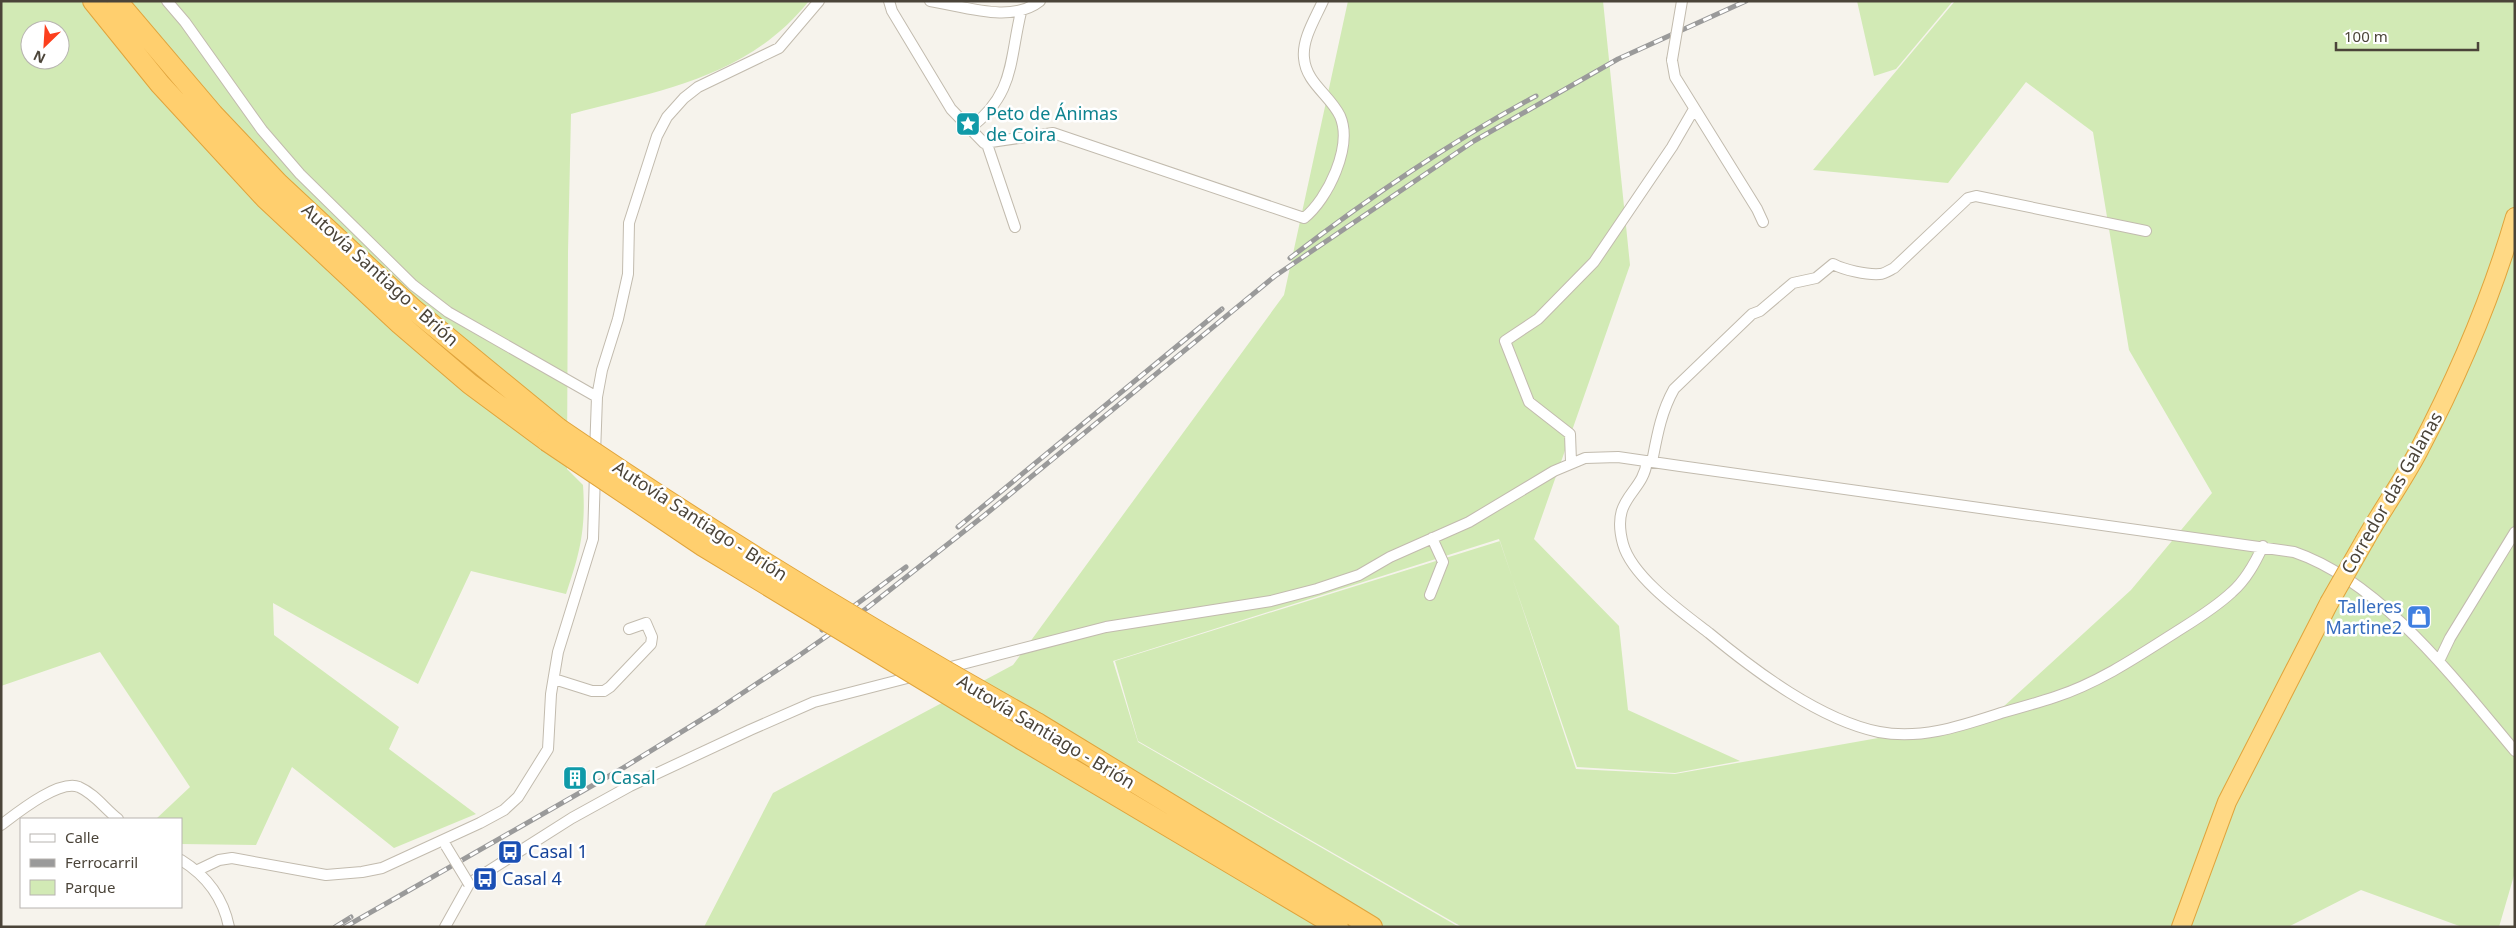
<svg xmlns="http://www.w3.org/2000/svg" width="2516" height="928" font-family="'Noto Sans',sans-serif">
  <rect width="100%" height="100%" fill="#f6f3ec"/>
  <path fill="#d2eab5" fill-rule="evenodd" d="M1 1H809C747 78 661 90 571 114L568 252 567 469 583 485C586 529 580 553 566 594L471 571 418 684 273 603 274 635 399 727 389 749 476 814 394 848 292 767 256 845 181 844V819H156L190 787 100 652 1 686ZM30 30H60V60H30Z
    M1348 1H1603L1630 265 1534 539 1619 626 1628 710 1740 761 1675 773 1577 767 1499 539 1113 661 1138 742 1459 927H704L773 793 1013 665 1284 295Z
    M1857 1H1953L1896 69 1874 76Z
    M1955 1H2515V872L2499 927H2462L2361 890 2288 927H1462L1138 741 1115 661 1500 541 1576 769 1675 774 1991 718 2131 590 2212 493 2129 350 2093 132 2026 82 1948 183 1813 170Z"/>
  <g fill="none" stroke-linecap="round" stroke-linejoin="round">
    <defs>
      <path id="minor" d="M167 1 185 22 262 130 300 174 413 285 448 312 597 397
        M889 1 892 11 951 109 984 143 1053 133 1304 218C1328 199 1353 146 1340 116 1330 95 1306 83 1304 58 1302 39 1315 19 1323 1
        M930 1C964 6 1011 24 1040 1
        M1672 60 1675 77 1757 209 1763 222
        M969 129C1015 94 1009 62 1021 12
        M987 144 1015 227
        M595 454 597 397 602 370 618 319 628 274 629 223 657 136 667 117 684 98 698 87 779 48 819 1
        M1647 461C1643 495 1610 496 1623 544 1632 577 1683 613 1709 633 1755 671 1820 720 1879 732 1921 740 1961 726 2001 713 2019 708 2037 703 2055 697 2098 683 2137 657 2176 632 2195 620 2215 608 2232 592 2246 580 2255 563 2263 546
        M1571 462 1570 434 1529 402 1505 341 1538 319 1594 262 1672 147 1694 109
        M1652 462C1657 436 1661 412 1674 389L1752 314 1760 311 1793 283 1816 278 1833 264C1844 270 1867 275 1880 274 1884 274 1890 270 1894 268L1968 198 1976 196 2146 231
        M1430 595 1443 562 1432 538
        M2439 661 2450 638 2515 532
        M943 669 1106 627 1271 601 1317 589 1359 575 1390 557 1469 522 1554 471 1585 458 1618 457 1680 466 2294 552C2382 582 2456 681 2515 751
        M554 679 592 691H604L610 687 651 644 652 637 646 623 629 629
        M1 825C17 813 59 779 79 787 95 794 105 809 118 819
        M181 860C207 876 223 897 229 927
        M198 870 219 860 232 858 326 875 362 872 382 868 480 823 504 810 518 797 548 749 551 694 558 652 593 539 595 473
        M445 927 469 884 476 879 572 818 630 786 750 730 814 702 915 676"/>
      <path id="trunk" d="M2365 540C2382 510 2402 482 2418 452 2458 376 2491 299 2515 217
        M2181 927 2227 802 2329 603"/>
      <path id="motorway" d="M93 1 160 84 266 199 400 324 470 384 547 441
        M117 1 213 114 278 183 413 309 558 428
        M1037 723 1372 927
        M1023 740 1338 927"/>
    </defs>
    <use href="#minor" stroke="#c2bbae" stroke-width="12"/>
    <use href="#trunk" stroke="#e0a43c" stroke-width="20"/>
    <use href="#motorway" stroke="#e0a43c" stroke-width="22"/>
    <use href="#minor" stroke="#fff" stroke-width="10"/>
    <use href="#trunk" stroke="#ffd985" stroke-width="18"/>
    <use href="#motorway" stroke="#ffcf6e" stroke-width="20"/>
    <defs>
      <path id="rail" d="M1290 258C1367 199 1450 142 1536 96
        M958 527 1222 309
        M822 630 906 567
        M335 927 351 917
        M345 927 623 768 717 710 797 657 867 608 986 514 1275 276 1474 141 1618 59 1746 1"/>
    </defs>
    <use href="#rail" stroke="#9a9a9a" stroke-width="5"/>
    <use href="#rail" stroke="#fff" stroke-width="3" stroke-dasharray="9" stroke-linecap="butt"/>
    <defs>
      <path id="minor-bridge" d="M1672 60 1682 1
        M446 846 469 884"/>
      <path id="trunk-bridge" d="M2329 603 2365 540"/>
      <path id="motorway-bridge" d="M558 428C713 534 873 631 1037 723
        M547 441 703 546 1023 740"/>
    </defs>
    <use href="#minor-bridge" stroke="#c2bbae" stroke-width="12" stroke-linecap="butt"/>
    <use href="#trunk-bridge" stroke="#e0a43c" stroke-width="20" stroke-linecap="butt"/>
    <use href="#motorway-bridge" stroke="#e0a43c" stroke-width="22" stroke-linecap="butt"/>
    <use href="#minor-bridge" stroke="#fff" stroke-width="10"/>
    <use href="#trunk-bridge" stroke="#ffd985" stroke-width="18"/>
    <use href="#motorway-bridge" stroke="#ffcf6e" stroke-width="20"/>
  </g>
  <defs>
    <symbol id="sight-square" viewBox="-11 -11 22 22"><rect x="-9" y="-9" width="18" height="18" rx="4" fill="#0f9aa8" stroke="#fff"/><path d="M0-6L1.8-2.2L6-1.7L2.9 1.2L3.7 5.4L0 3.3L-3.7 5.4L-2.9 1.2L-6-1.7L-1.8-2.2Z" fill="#fff"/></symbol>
    <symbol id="shop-square" viewBox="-11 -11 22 22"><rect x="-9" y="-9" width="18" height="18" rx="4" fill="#3f7fe0" stroke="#fff"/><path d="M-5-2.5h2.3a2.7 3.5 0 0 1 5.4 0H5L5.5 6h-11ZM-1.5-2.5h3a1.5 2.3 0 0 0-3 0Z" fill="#fff"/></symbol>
    <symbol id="building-square" viewBox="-11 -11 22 22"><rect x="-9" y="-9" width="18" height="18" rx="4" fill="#0f9aa8" stroke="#fff"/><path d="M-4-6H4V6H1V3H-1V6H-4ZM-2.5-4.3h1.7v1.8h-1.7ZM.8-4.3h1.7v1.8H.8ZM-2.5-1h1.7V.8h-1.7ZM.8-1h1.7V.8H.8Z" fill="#fff"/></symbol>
    <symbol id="bus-square" viewBox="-11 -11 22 22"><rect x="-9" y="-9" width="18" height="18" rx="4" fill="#1a4fb4" stroke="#fff"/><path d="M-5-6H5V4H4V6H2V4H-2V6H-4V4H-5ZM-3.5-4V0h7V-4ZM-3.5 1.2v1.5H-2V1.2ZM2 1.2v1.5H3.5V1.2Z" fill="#fff"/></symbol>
  </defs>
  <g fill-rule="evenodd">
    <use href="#sight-square" x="954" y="110" width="28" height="28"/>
    <use href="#shop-square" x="2405" y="603" width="28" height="28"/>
    <use href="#building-square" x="561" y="764" width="28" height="28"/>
    <use href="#bus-square" x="496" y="838" width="28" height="28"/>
    <use href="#bus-square" x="471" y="865" width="28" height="28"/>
  </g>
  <g text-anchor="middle" stroke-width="5" stroke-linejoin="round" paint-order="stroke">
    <g font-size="18" fill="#0d838f" stroke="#fff" text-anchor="start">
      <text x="986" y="120">Peto de Ánimas<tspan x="986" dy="21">de Coira</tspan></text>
      <text x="592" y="784">O Casal</text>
    </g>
    <g font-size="18" fill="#4b4439" stroke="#fff">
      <text transform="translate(380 275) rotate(42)" y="6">Autovía Santiago - Brión</text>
      <text transform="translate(2392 493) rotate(-60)" y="6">Corredor das Galanas</text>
      <text transform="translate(700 521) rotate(33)" y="6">Autovía Santiago - Brión</text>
      <text transform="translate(1046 732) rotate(31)" y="6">Autovía Santiago - Brión</text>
    </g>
    <g font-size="18" fill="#366cbe" stroke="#fff" text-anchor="end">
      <text x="2402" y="613">Talleres<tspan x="2402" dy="21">Martine2</tspan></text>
    </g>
    <g font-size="18" fill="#164399" stroke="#fff" text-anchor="start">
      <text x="528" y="858">Casal 1</text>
      <text x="502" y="885">Casal 4</text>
    </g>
  </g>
  <rect width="2516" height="928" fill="none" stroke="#4b4439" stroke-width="5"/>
  <rect x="20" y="818" width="162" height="90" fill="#ffffff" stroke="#b7b4b0"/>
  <rect x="30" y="834" width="25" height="8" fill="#ffffff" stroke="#b7b4b0"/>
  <text x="65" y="843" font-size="15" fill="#4b4439">Calle</text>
  <rect x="30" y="859" width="25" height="8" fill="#9a9a9a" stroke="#b7b4b0"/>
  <text x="65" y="868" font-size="15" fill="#4b4439">Ferrocarril</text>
  <rect x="30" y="880" width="25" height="15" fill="#d2eab5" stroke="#b7b4b0"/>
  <text x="65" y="893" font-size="15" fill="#4b4439">Parque</text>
  <g transform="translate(45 45) rotate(205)"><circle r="24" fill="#ffffff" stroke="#b7b4b0"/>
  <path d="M0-4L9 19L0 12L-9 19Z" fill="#fc3f1d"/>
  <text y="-8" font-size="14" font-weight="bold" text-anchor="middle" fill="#4b4439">N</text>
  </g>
  <path d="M2336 42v8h142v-8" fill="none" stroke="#4b4439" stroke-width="2.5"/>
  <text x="2344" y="42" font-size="15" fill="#4b4439" stroke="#ffffff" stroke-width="4" paint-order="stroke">100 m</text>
</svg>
